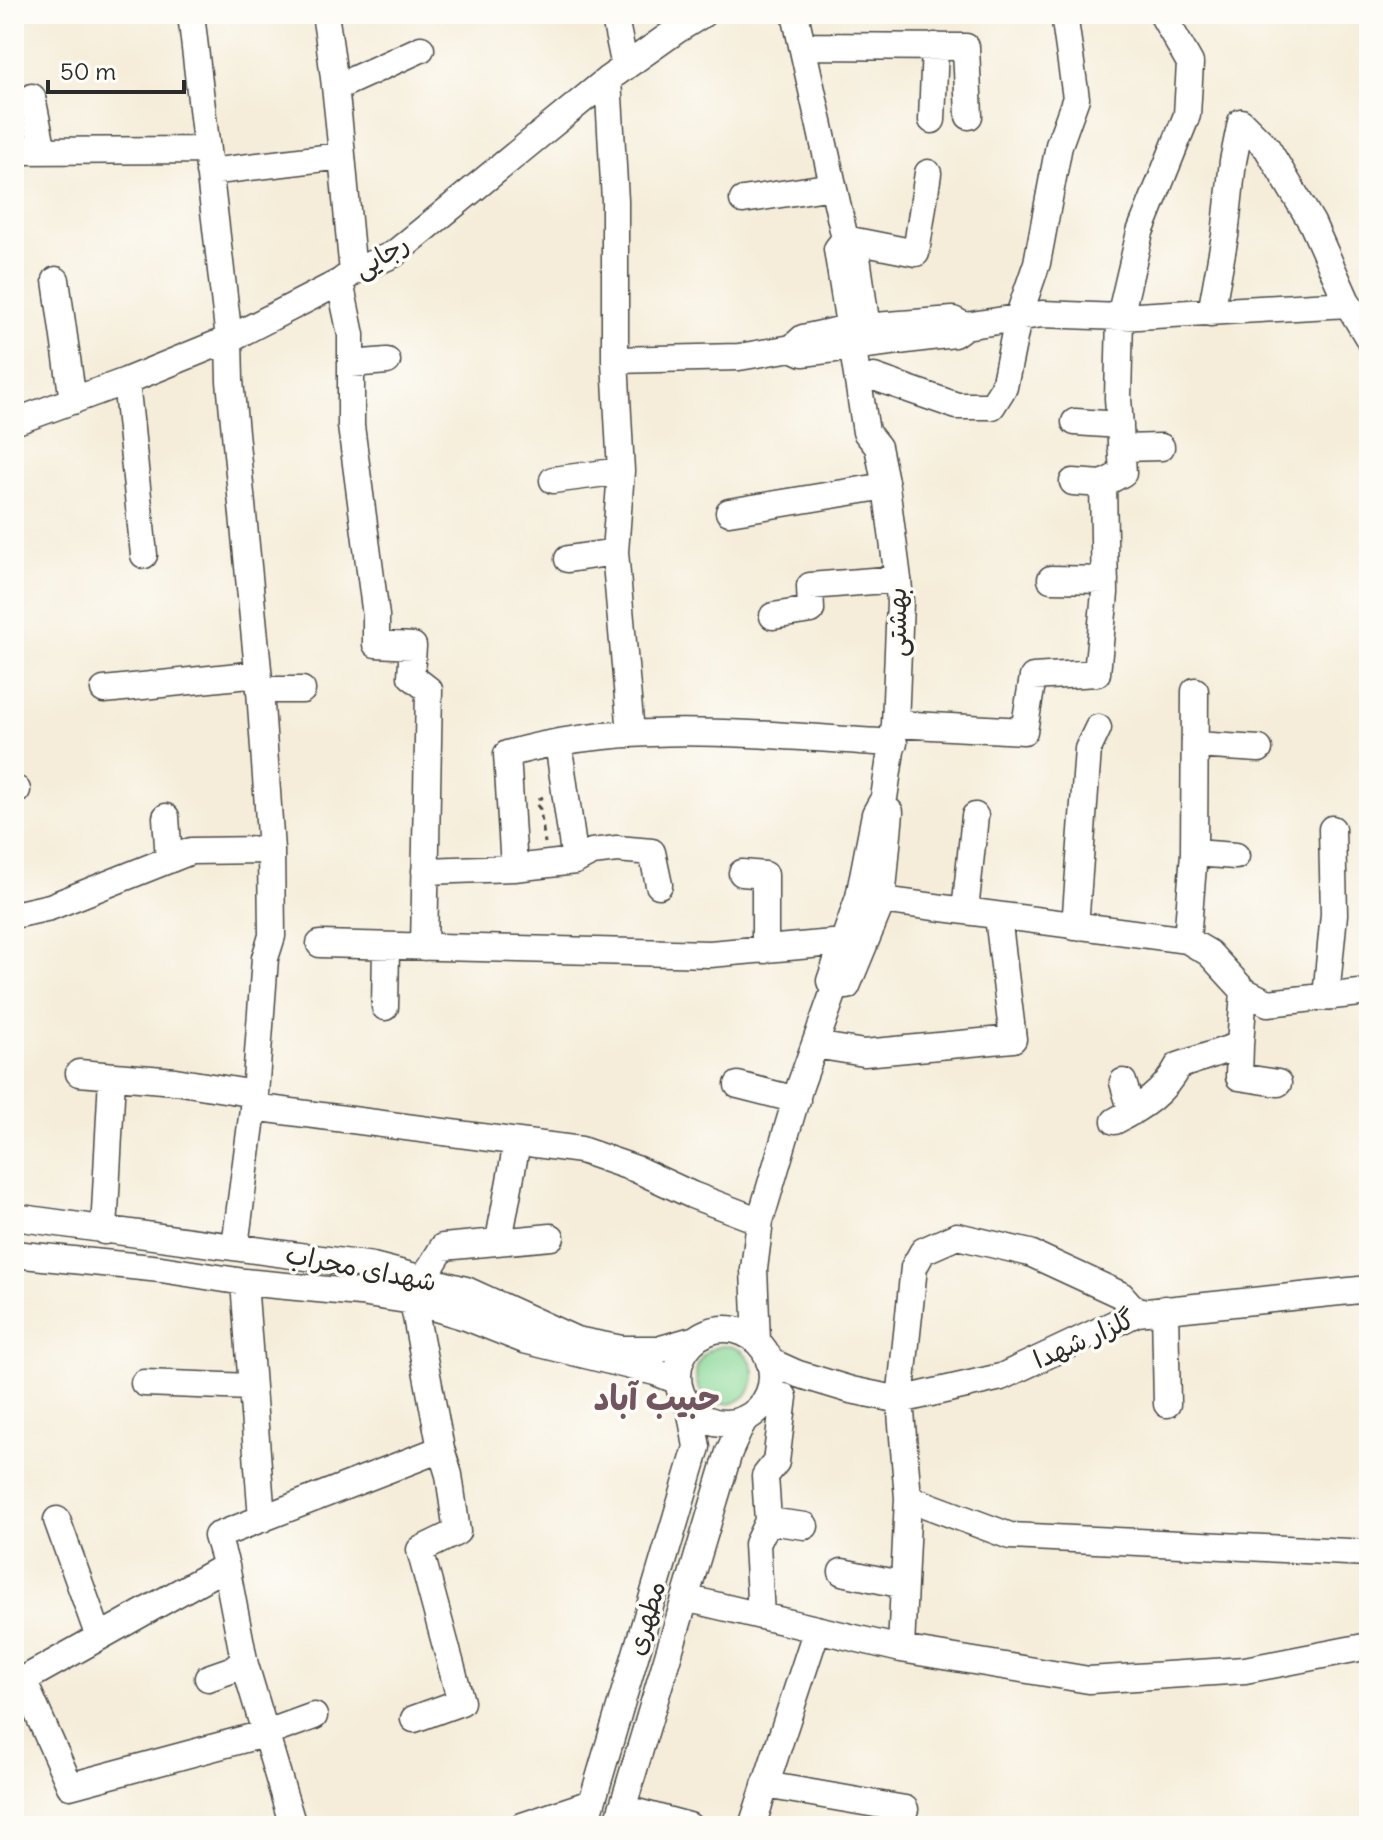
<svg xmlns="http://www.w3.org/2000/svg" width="1383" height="1840" font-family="Delius,'Playpen Sans Arabic',sans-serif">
  <rect width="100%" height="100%" fill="#fdfcf7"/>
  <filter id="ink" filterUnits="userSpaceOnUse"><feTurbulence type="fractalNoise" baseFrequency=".0125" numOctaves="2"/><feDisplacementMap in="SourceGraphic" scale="16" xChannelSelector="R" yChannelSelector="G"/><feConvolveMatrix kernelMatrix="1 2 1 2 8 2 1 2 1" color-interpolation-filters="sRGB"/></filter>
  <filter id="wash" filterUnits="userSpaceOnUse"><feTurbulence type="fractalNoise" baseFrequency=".006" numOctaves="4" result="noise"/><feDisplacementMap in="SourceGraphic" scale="32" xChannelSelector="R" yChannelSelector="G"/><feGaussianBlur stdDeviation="1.8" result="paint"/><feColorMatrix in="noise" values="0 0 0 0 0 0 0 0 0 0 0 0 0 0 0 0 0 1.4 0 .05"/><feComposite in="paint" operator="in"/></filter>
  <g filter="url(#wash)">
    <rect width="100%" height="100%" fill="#f5edd9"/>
    <path fill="#89d897" stroke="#5a8261" stroke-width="2" d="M696 1375a29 29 0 1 1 58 0a29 29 0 1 1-58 0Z"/>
  </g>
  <g filter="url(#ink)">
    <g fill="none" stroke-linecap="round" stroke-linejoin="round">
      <defs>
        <path id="minor" d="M191 14 229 339 230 381 260 690 271 850 272 936 265 958 255 1094 235 1246
          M325 14C339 99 344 186 353 272
          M614 14 625 67
          M795 14 845 239 857 257 865 314
          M802 46 966 47 969 116
          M608 79 615 201V360L621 471 615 552 631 733
          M337 87 421 49
          M32 97 43 151
          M932 120 935 46
          M1241 122 1267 148 1312 223 1348 304 1369 339
          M14 151 206 150
          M209 172 341 156
          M743 200 833 186
          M845 239 916 253 928 173
          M56 280 73 401
          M340 282 351 335V426L376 616V644L413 646 411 676 429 690 424 947
          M1211 313 1225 236 1233 161 1241 122
          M965 326 1042 314 1120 317 1348 304
          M615 360 739 357 792 348 803 338 849 328 953 320 965 326 954 334 803 353 792 348
          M351 364 387 361
          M874 377 957 406H992L1004 387 1018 318 1037 263 1059 145 1076 98 1064 14
          M126 381 144 555
          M14 422 126 381 229 339 340 282 353 272 394 254 608 79 677 30 703 14
          M1075 422 1120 425
          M1121 448 1161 447
          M553 480 621 471
          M1073 482 1103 484
          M729 512 886 486
          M568 559 615 552
          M1051 579 1105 580
          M773 616 811 610 810 586 898 579
          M104 690 258 674
          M260 690H302
          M895 724 1024 731 1033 677 1097 673 1105 593 1103 484 1123 473 1118 398 1120 317 1140 232 1187 115 1190 63 1162 14
          M558 742 575 861
          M1196 745 1259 749
          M14 791 17 790
          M166 817 169 860
          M1194 853 1236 856
          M514 868 507 754C629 718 768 736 894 743
          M425 871 514 868 575 861 592 852 617 849 652 852 659 885
          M742 873 765 875V950
          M859 897 1187 940 1209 953 1244 991 1268 1003 1369 992
          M965 911 975 816
          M14 915 50 907 191 851 271 850
          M1075 927 1088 749 1098 728
          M1187 940 1194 853 1195 691
          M320 944 710 954 844 942
          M847 986 882 901 890 812
          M1326 997 1334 914 1332 829
          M385 1007 386 947
          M815 1045 864 1053 1013 1039 998 917
          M1240 1045 1239 1077 1278 1083
          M79 1073 175 1081 255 1094
          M1123 1082 1132 1112
          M738 1085 797 1100
          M253 1107 581 1150 636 1169 692 1195 760 1221
          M1115 1121C1142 1107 1164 1093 1178 1066L1240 1045 1244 991
          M14 1217 373 1266 466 1290 576 1340 622 1349H661L696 1339
          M104 1231 112 1077
          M499 1240 517 1143
          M14 1254 161 1269 244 1282 360 1293 413 1301 466 1317 524 1340 655 1372 678 1381
          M424 1278 443 1247 551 1237
          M244 1282 262 1519
          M413 1301 441 1449 449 1475 457 1532 420 1550 461 1702 414 1719
          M1165 1309 1167 1404
          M678 1376a47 47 0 1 1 94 0a47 47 0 1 1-94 0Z
          M757 1341 754 1269 760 1221 800 1086 834 991 830 981 859 897 875 814 884 798 895 724 900 602 898 579 886 486 878 447 866 432 837 249 845 239
          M769 1361 798 1374 851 1390 900 1400 1001 1377 1137 1313 1369 1289
          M144 1383 251 1387
          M908 1498 1010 1536 1369 1553
          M57 1520 99 1637
          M768 1521 805 1526
          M842 1572 904 1585
          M685 1598 901 1649 1089 1680 1245 1670 1369 1646
          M761 1616 757 1544 768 1521 765 1476 776 1462 784 1397
          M901 1649 908 1498 900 1400 914 1267 923 1251 957 1236 1030 1253 1121 1295 1137 1313
          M208 1678 245 1665
          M23 1680 70 1786 267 1733 314 1716
          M14 1685 226 1566
          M765 1785 905 1809
          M622 1808 689 1826
          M293 1826 245 1665 226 1566 217 1536 441 1449
          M522 1826 591 1803
          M585 1826 697 1447 690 1408
          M617 1826 729 1452 744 1419
          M752 1826 817 1629"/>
      </defs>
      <use href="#minor" stroke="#494845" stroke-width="29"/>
      <path stroke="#494845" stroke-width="3" stroke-dasharray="6 6" stroke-linecap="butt" d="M543 797 537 800 536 804 540 809 545 843"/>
      <use href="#minor" stroke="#fff" stroke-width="26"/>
    </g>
  </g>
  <g text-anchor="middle" stroke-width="7" stroke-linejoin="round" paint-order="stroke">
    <g font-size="26" fill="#2b2b2b" stroke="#fdfcf7">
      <text transform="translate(381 256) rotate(-31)" y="9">رجایی</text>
      <text transform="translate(897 622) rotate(-90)" y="9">بهشتی</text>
      <text transform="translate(361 1268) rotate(11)" y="9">شهدای محراب</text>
      <text transform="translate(1084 1339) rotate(-24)" y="9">گلزار شهدا</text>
      <text transform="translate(646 1618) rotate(-73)" y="9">مطهری</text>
    </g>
    <g font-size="34" font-weight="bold" fill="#72555e" stroke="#fdfcf7">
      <text x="657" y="1410">حبیب آباد</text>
    </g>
  </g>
  <rect width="1383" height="1840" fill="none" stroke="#fdfcf7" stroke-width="48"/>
  <path d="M48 80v12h136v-12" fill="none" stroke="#2b2b2b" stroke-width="4"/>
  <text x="60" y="80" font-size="24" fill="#2b2b2b" stroke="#fdfcf7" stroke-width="6" paint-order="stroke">50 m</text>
</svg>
